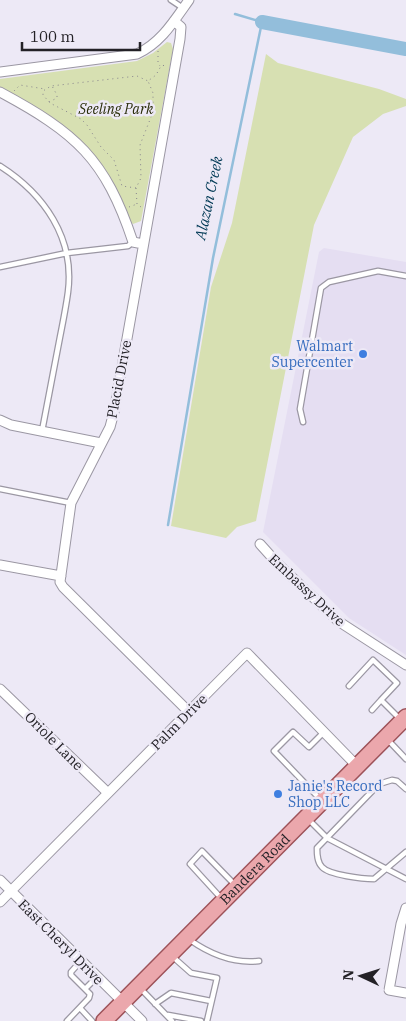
<svg xmlns="http://www.w3.org/2000/svg" width="406" height="1021" font-family="'IBM Plex Serif',serif">
  <rect width="100%" height="100%" fill="#ede9f6"/>
  <path fill="#e5def2" d="M324 248 406 262V655L349 618 263 532 319 252Z"/>
  <path fill="#d7e0b2" d="M167 42 171 43 173 49 141 221 133 224 129 220C104 145 64 124 0 87V79L137 61 153 53Z
    M266 54 278 63 379 89 406 99V106L383 114 353 137 314 225 256 521 237 527 226 538 171 526 211 287 232 223Z"/>
  <g fill="none" stroke-linecap="round" stroke-linejoin="round">
    <path stroke="#93bedb" stroke-width="2.5" d="M168 525 213 258 262 22 235 14"/>
    <path stroke="#93bedb" stroke-width="14" d="M262 22 406 49"/>
    <defs>
      <path id="service" d="M171 0 183 8
        M0 166C44 194 75 238 68 292 66 307 63 322 60 337 54 368 48 400 42 431
        M0 267 67 253 128 246 133 242
        M303 422 300 409 321 288 329 282 378 271 406 276
        M0 489 71 503
        M349 686 373 660 397 683 381 700 401 720
        M372 710 381 700
        M388 740 406 759
        M406 789 397 781 392 780 379 784 317 848C317 854 317 862 322 867 329 875 363 879 374 879L406 852
        M321 800 274 751 293 732 309 747 324 732
        M309 820 327 838 406 879
        M221 898 190 864 202 851 236 886
        M190 940C210 954 233 964 259 961
        M173 957 191 973 217 978 207 1021
        M140 988 172 1021
        M85 989 96 978
        M155 1004 171 993 211 1001
        M80 1008 92 1021
        M168 1015 201 1021
        M67 1021 89 998 90 994 71 975V972L80 962"/>
      <path id="minor" d="M174 21 181 27 180 39 114 412 110 427 71 503 60 582 63 587 189 712
        M0 72 137 54C161 43 174 21 189 0
        M0 92C76 133 105 158 133 242L143 244
        M0 420 11 425 101 443
        M260 544 278 564 338 621 406 665
        M0 565 61 576
        M0 689 108 793
        M0 880 142 1021
        M0 902 247 653 357 766
        M406 908 401 924 389 990 406 993"/>
      <g id="primary">
        <path id="s1" d="M104 1021 406 717"/>
      </g>
    </defs>
    <use href="#service" stroke="#9b97a3" stroke-width="7"/>
    <use href="#minor" stroke="#9b97a3" stroke-width="11"/>
    <use href="#primary" stroke="#9d5259" stroke-width="18"/>
    <path stroke="#87848d" stroke-width="1" stroke-dasharray="1 4" stroke-linecap="butt" d="M158 51V63L160 66
      M14 91 20 85 45 89
      M49 102 57 98V95L52 86
      M136 188 122 186 114 160 101 147 87 125 81 119 50 103 43 95V91L51 86 137 76 148 81
      M129 207 137 204
      M141 207 137 204 136 188 141 178 140 145 153 112V93L148 81 156 75 161 66 166 65"/>
    <use href="#service" stroke="#fff" stroke-width="4.5"/>
    <use href="#minor" stroke="#fff" stroke-width="9"/>
    <use href="#primary" stroke="#eba7ac" stroke-width="15"/>
  </g>
  <g fill="#3f7fe0" stroke="#ede9f6" stroke-width="2">
    <circle cx="363" cy="354" r="5"/>
    <circle cx="278" cy="794" r="5"/>
  </g>
  <g text-anchor="middle" stroke-width="5" stroke-linejoin="round" paint-order="stroke">
    <g font-size="14" font-style="italic" fill="#292d09" stroke="#ede9f6">
      <text x="116" y="114">Seeling Park</text>
    </g>
    <g font-size="14" fill="#366cbe" stroke="#ede9f6" text-anchor="end">
      <text x="353" y="351">Walmart<tspan x="353" dy="16">Supercenter</tspan></text>
      <text x="288" y="791" text-anchor="start">Janie's Record<tspan x="288" dy="16">Shop LLC</tspan></text>
    </g>
    <g font-size="14" fill="#232126" stroke="#ede9f6">
      <text transform="translate(119 379) rotate(-79)" y="5">Placid Drive</text>
      <text transform="translate(307 590) rotate(43)" y="5">Embassy Drive</text>
      <text transform="translate(179 722) rotate(-45)" y="5">Palm Drive</text>
      <text transform="translate(54 741) rotate(45)" y="5">Oriole Lane</text>
      <text dy="5" stroke="none"><textPath href="#s1" startOffset="214">Bandera Road</textPath></text>
      <text transform="translate(61 942) rotate(45)" y="5">East Cheryl Drive</text>
    </g>
    <g font-size="15" font-style="italic" fill="#003955" stroke="#ede9f6">
      <text transform="translate(209 198) rotate(-78)" y="5">Alazan Creek</text>
    </g>
  </g>
  <g transform="translate(361 976) rotate(274)" stroke="#ede9f6" stroke-width="4" paint-order="stroke">
  <path d="M0-4L9 19L0 12L-9 19Z" fill="#232126"/>
  <text y="-8" font-size="14" font-weight="bold" text-anchor="middle" fill="#232126">N</text>
  </g>
  <path d="M22 42v8h118v-8" fill="none" stroke="#232126" stroke-width="2.5"/>
  <text x="30" y="42" font-size="15" fill="#232126" stroke="#ede9f6" stroke-width="4" paint-order="stroke">100 m</text>
</svg>
